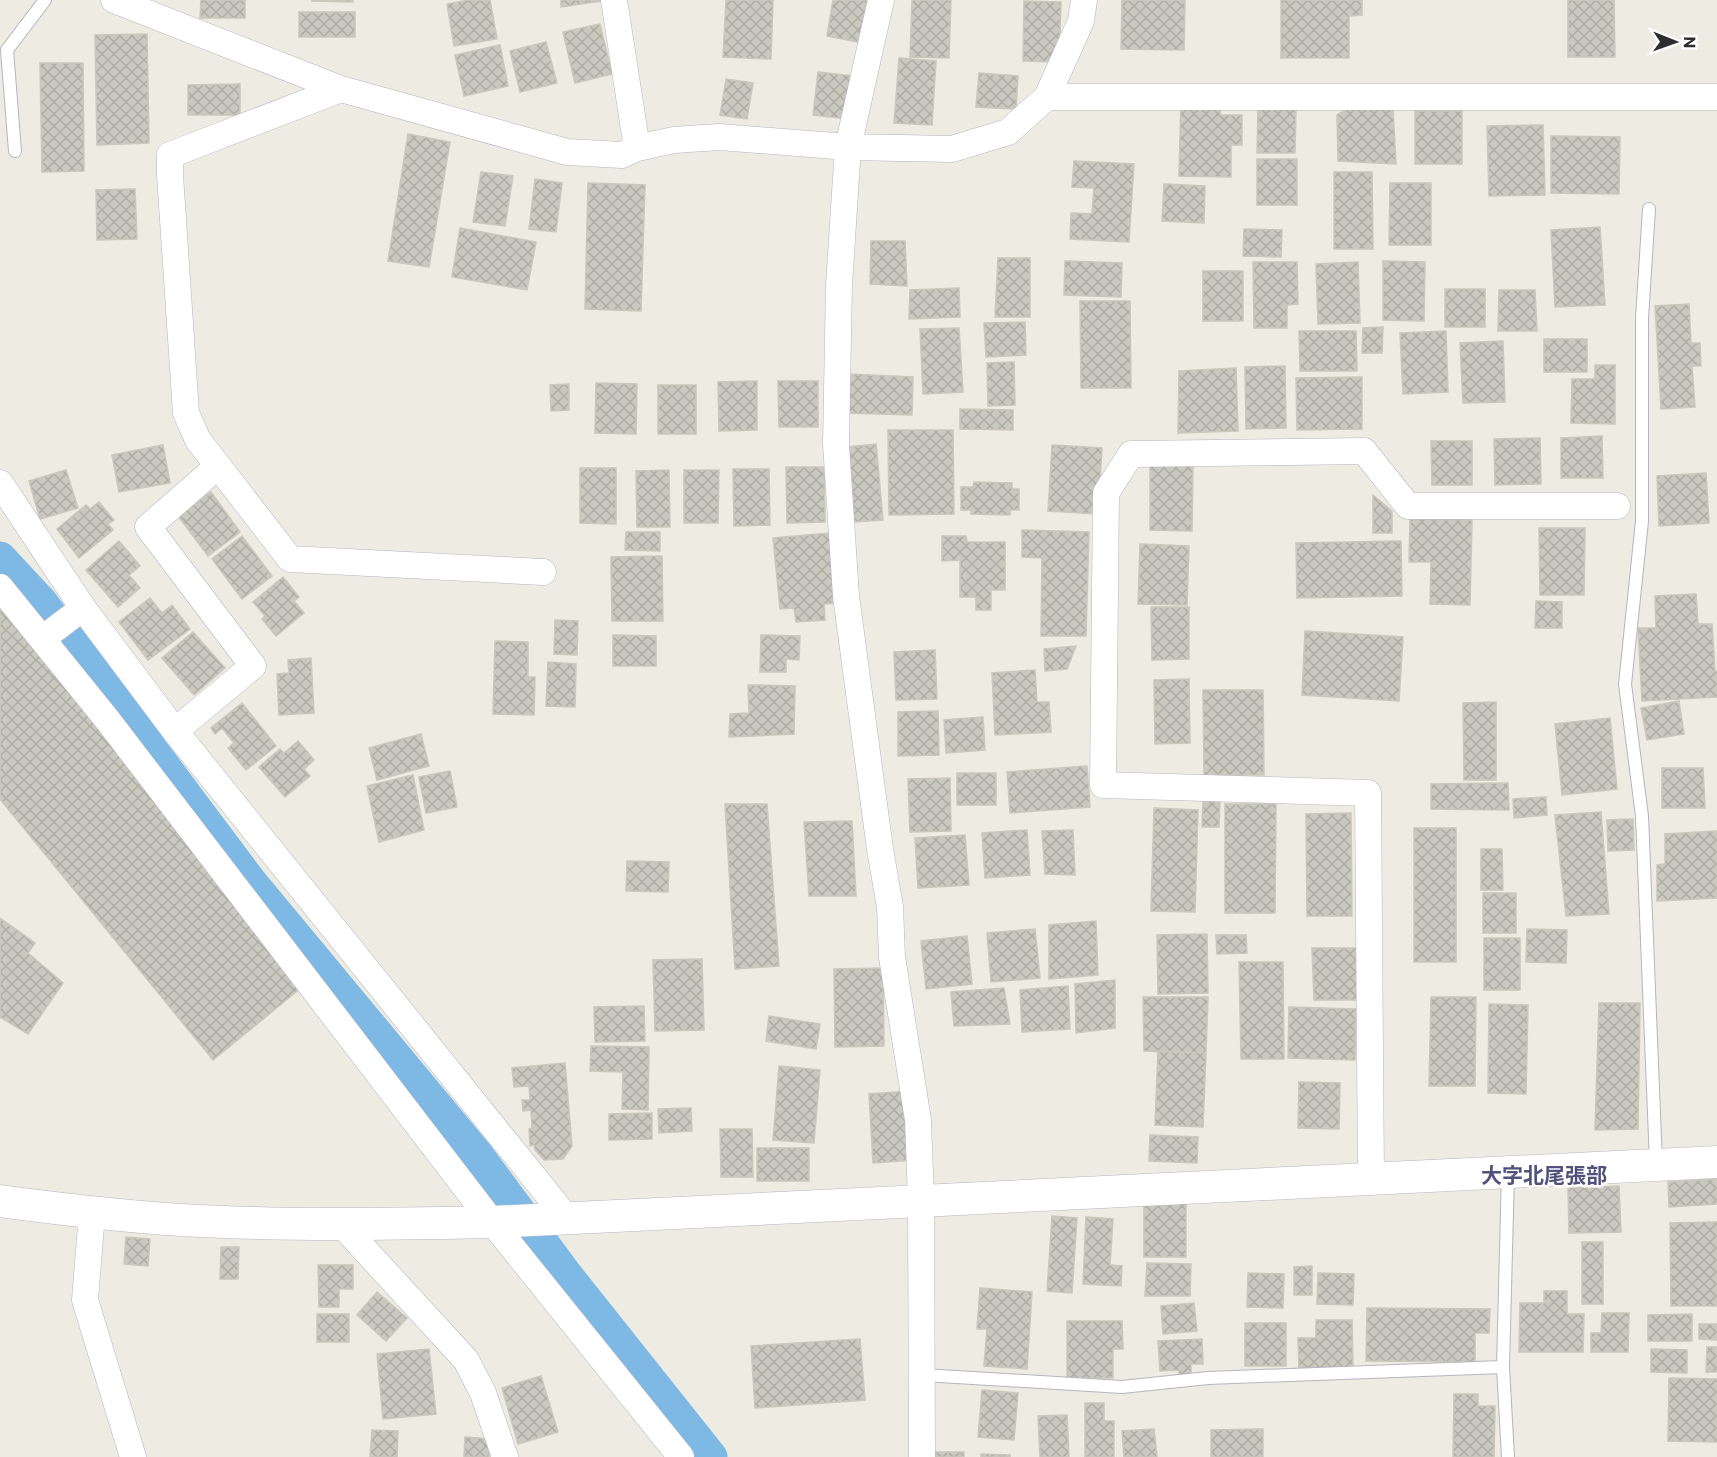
<svg xmlns="http://www.w3.org/2000/svg" width="1717" height="1457" font-family="Commissioner,'Noto Sans JP',sans-serif">
  <defs>
    <pattern id="building-cross-hatch" width="8" height="8" patternUnits="userSpaceOnUse" patternTransform="scale(1.5)"><rect width="8" height="8" fill="#cac9c0"/><path d="M0 0l8 8M0 8l8-8" fill="none" stroke="#aeada5"/></pattern>
  </defs>
  <rect width="100%" height="100%" fill="#eeebe2"/>
  <g fill="none" stroke-linecap="round" stroke-linejoin="round">
    <path stroke="#7eb9e6" stroke-width="33" d="M0 558 41 602 249 880 478 1156 567 1276 711 1457"/>
  </g>
  <path fill="url(#building-cross-hatch)" stroke="#cac7bb" stroke-width="1.5" d="M201 0H245V18H200Z
    M312 0H353V2L312 1Z
    M469 0H490L497 39 454 46 447 4Z
    M561 0H602V1L561 7Z
    M726 0H773L771 59 723 57Z
    M833 0H871L863 43 827 36Z
    M912 0H951L949 58 910 57Z
    M1122 0H1185L1184 50 1121 49Z
    M1281 0H1362V15L1349 16V58H1281Z
    M1568 0H1614L1615 57H1568Z
    M1024 1 1061 2 1059 62 1023 61Z
    M299 12H355V37H299Z
    M600 24 612 74 575 83 563 32Z
    M147 34 149 143 97 145 95 35Z
    M546 42 557 83 520 92 510 51Z
    M500 45 508 86 464 96 455 55Z
    M899 58 936 61 932 125 894 123Z
    M40 63H83L84 171 42 172Z
    M818 72 853 76 848 119 813 115Z
    M979 73 1018 76 1016 109 976 107Z
    M726 79 753 83 747 119 720 115Z
    M240 84V115H188V85Z
    M1181 100H1221L1220 115H1242V145H1231V177L1179 176Z
    M1258 109H1296L1295 153H1257Z
    M1347 109H1393L1396 164 1338 161 1337 115Z
    M1415 111H1462V164H1415Z
    M1543 125 1545 195 1489 196 1487 126Z
    M408 134 450 142 429 267 388 261Z
    M1551 136 1620 137 1619 194 1551 193Z
    M1257 159H1297V205H1257Z
    M1074 161 1134 164 1129 242 1070 239 1071 213 1092 214 1094 188 1072 187Z
    M481 172 513 176 505 226 473 222Z
    M1334 172H1372L1373 249H1334Z
    M535 179 562 183 556 232 529 229Z
    M588 183 645 185 641 311 585 309Z
    M1390 183H1431V245H1389Z
    M1164 184 1205 186 1204 223 1162 221Z
    M135 189 137 239 97 240 96 190Z
    M1600 227 1605 305 1555 307 1551 230Z
    M460 228 536 242 527 290 452 277Z
    M1244 229 1282 230 1281 257 1243 256Z
    M871 241H905L907 286 870 284Z
    M998 258H1030V317H995Z
    M1065 261 1122 263 1121 297 1064 295Z
    M1383 261 1425 262 1424 321 1383 320Z
    M1253 262H1297L1298 304 1287 305V328H1254Z
    M1358 262 1360 323 1318 324 1316 264Z
    M1203 271H1243V321H1203Z
    M959 288 960 317 909 319 910 290Z
    M1445 289H1485V327H1445Z
    M1499 290H1535L1537 331H1498Z
    M1080 301H1130L1131 388H1081Z
    M1689 304 1691 343H1700L1701 366H1692L1695 407 1661 409 1655 306Z
    M1025 322 1026 355 986 357 984 323Z
    M1383 327 1382 353H1362L1363 328Z
    M959 328 963 392 923 394 920 329Z
    M1299 331H1356L1357 371H1300Z
    M1446 331 1448 392 1403 394 1400 333Z
    M1544 339H1587V372H1544Z
    M1503 341 1505 402 1463 403 1460 343Z
    M1014 362 1015 405 988 406 987 363Z
    M1595 365H1615V424L1571 423 1572 379H1595Z
    M1285 366 1286 428 1246 429 1245 367Z
    M1236 368 1238 431 1178 433 1179 371Z
    M847 374 913 377 912 415 845 413Z
    M1362 377V429L1297 430 1296 378Z
    M757 381V430L719 431 718 382Z
    M778 381H818V427H779Z
    M596 383 637 384 636 434 595 433Z
    M569 384V410L551 411 550 385Z
    M658 385H696V434H658Z
    M960 409 1013 410V430L960 429Z
    M888 430H953L954 514 889 515Z
    M1602 436 1603 478H1561V438Z
    M1540 438 1541 484 1495 485 1494 439Z
    M1431 441H1472V485H1432Z
    M876 444 883 520 854 522 847 447Z
    M163 445 170 483 119 492 112 455Z
    M1052 445 1102 448 1098 514 1048 511Z
    M1150 465H1193L1192 531 1150 530Z
    M786 467H824L825 522 787 523Z
    M580 468H616V524L580 523Z
    M733 469H769L770 525 734 526Z
    M66 470 78 508 40 519 29 481Z
    M669 470 670 527H637L636 471Z
    M684 470H719L718 523H684Z
    M1706 473 1709 523 1659 526 1657 476Z
    M974 482 1012 483V489H1019V510H1010V515L971 514V510H961V487H973Z
    M211 492 240 532 208 556 178 516Z
    M1373 495 1392 511V533H1373Z
    M99 502 114 520 108 524 113 530 79 558 57 529 86 505 90 509Z
    M1410 519 1472 520 1470 605 1430 604 1431 562H1409Z
    M1539 528H1585L1584 595H1540Z
    M1022 530 1089 532 1086 636H1041L1042 558 1022 557Z
    M626 532H660V551L625 550Z
    M830 533 837 603 824 604 825 620 796 622 794 608 780 609 773 538Z
    M242 536 272 576 242 599 212 559Z
    M942 536H966L967 542H1005V590H991V610H976V597H960V560L942 561Z
    M119 541 140 566 129 575 140 588 118 607 86 570Z
    M1401 541 1402 596 1297 598 1296 543Z
    M1140 544 1189 546 1187 605 1138 604Z
    M662 556 663 621H612L611 557Z
    M283 577 299 597 294 601 304 613 276 636 262 619 265 616 253 602Z
    M1696 594 1698 624H1712L1715 671H1717V697L1642 701 1638 628H1656L1655 596Z
    M150 598 162 613 172 605 190 629 148 660 119 622Z
    M1536 601 1562 602V628H1535Z
    M1151 607H1189V659L1152 660Z
    M0 608 307 983 213 1060 0 799Z
    M555 620 578 621 577 655 554 654Z
    M1305 631 1403 637 1399 701 1302 695Z
    M193 632 225 668 194 695 162 658Z
    M613 635 656 636V666H613Z
    M761 635 800 636 799 660 786 659V672H760Z
    M495 641 528 642V677H535L534 715 493 714Z
    M1076 646 1067 669 1045 671 1044 649Z
    M935 650 937 699 896 700 894 652Z
    M311 658 314 713 279 715 277 674 289 673 288 660Z
    M548 662 576 664 575 707 546 706Z
    M1035 670 1037 702H1049L1051 732 995 735 992 673Z
    M1189 679 1190 743 1155 744 1154 680Z
    M748 685 795 686 794 734 729 737 730 714 749 713Z
    M1203 690H1263L1264 775H1204Z
    M1679 701 1684 734 1647 740 1641 708Z
    M1496 702V780H1464L1463 703Z
    M242 703 276 746 246 770 228 748 234 743 222 728 215 734 211 728Z
    M938 711 939 755 898 756V712Z
    M983 717 985 750 946 753 944 720Z
    M1610 718 1617 789 1562 795 1555 724Z
    M421 734 429 766 377 780 369 748Z
    M298 741 314 760 304 769 310 776 285 797 259 767 280 749 284 753Z
    M1087 766 1090 807 1010 813 1007 772Z
    M1662 768H1703L1705 808H1662Z
    M450 771 457 807 426 813 419 777Z
    M957 773H996V805H957Z
    M413 775 424 830 379 842 367 786Z
    M950 778 951 831 910 832 908 779Z
    M1508 783 1509 810 1431 809V784Z
    M1546 797 1547 815 1514 818 1513 799Z
    M1203 800 1220 801 1219 827H1202Z
    M725 804H767L779 966 735 969Z
    M1225 804H1276L1275 913H1225Z
    M1154 808 1198 810 1195 912 1151 911Z
    M1601 812 1609 914 1566 916 1555 815Z
    M1351 813 1352 916H1307L1306 814Z
    M1633 819 1634 850 1608 851 1607 820Z
    M852 821 856 896H809L804 822Z
    M1414 828H1456V962H1414Z
    M1027 830 1030 875 985 878 982 833Z
    M1073 830 1075 875 1045 874 1042 831Z
    M1717 831V898L1657 901V865L1665 864V834Z
    M965 835 969 885 918 888 915 838Z
    M1481 849H1502L1503 890H1481Z
    M627 861 669 862 668 892 626 891Z
    M1483 893H1516V933H1483Z
    M0 918 35 943 28 953 63 983 28 1034 0 1017Z
    M1096 921 1098 975 1049 979V925Z
    M1035 929 1040 978 991 982 987 933Z
    M1527 929 1567 930 1566 963 1526 962Z
    M1207 934 1208 993 1158 994 1157 935Z
    M1216 935H1246L1247 953 1217 954Z
    M967 936 972 984 926 989 921 941Z
    M1484 938H1520V990H1484Z
    M1312 948H1357L1358 1000H1314Z
    M702 959 704 1030 655 1031 653 960Z
    M1239 962H1283L1284 1059H1241Z
    M883 968 884 1046 835 1047 834 969Z
    M1115 980V1028L1076 1033 1075 984Z
    M1068 986 1070 1029 1022 1032 1020 990Z
    M1004 988 1010 1024 954 1026 951 992Z
    M1143 997H1208L1206 1053 1144 1051Z
    M1431 997H1476L1475 1086H1429Z
    M1599 1003H1640L1638 1129 1595 1130Z
    M1489 1004 1528 1005 1526 1094 1488 1093Z
    M644 1006 645 1041 595 1042 594 1007Z
    M1289 1007 1356 1009 1355 1060 1288 1058Z
    M769 1016 820 1024 816 1049 766 1041Z
    M591 1046 649 1047 648 1110 622 1109 623 1072 590 1071Z
    M1158 1051 1206 1053 1203 1127 1155 1125Z
    M565 1063 572 1146 563 1159 544 1160 535 1150 534 1145 530 1146 529 1129 532 1128 531 1110 523 1111 522 1100H530L529 1086 514 1087 512 1068Z
    M779 1066 820 1070 814 1143 773 1140Z
    M1299 1082 1340 1083 1339 1129 1298 1128Z
    M908 1091 913 1160 873 1163 869 1094Z
    M691 1108 692 1131 659 1133 658 1109Z
    M652 1113V1139L609 1140V1114Z
    M720 1129H752L753 1177H721Z
    M1150 1135 1198 1137 1197 1163 1149 1161Z
    M757 1148H809V1181H757Z
    M1717 1179V1204L1669 1207 1668 1182Z
    M1619 1186 1621 1232 1569 1233 1568 1188Z
    M1144 1203H1186V1257H1144Z
    M1052 1216 1077 1218 1072 1293 1047 1291Z
    M1086 1217 1113 1219 1110 1265 1122 1266 1121 1286 1083 1284Z
    M1717 1222V1306H1671L1670 1223Z
    M126 1237 150 1239 148 1266 124 1264Z
    M1582 1242H1603V1304H1582Z
    M221 1247H239L238 1279H220Z
    M1147 1263 1191 1264 1190 1296H1145Z
    M318 1265H353V1289H339V1307H319Z
    M1312 1266V1295H1294V1267Z
    M1248 1273 1284 1274 1283 1308 1247 1307Z
    M1318 1273 1354 1274 1353 1305 1317 1304Z
    M980 1288 1032 1292 1027 1369 984 1366 987 1329H977Z
    M1544 1291H1567V1314H1584L1583 1352H1519L1520 1303H1544Z
    M377 1292 407 1318 386 1341 357 1315Z
    M1194 1303 1197 1331 1163 1334 1161 1306Z
    M1367 1308 1490 1309 1489 1333H1475V1362L1366 1361Z
    M1602 1313H1629L1628 1352H1591V1333H1601Z
    M317 1314H349V1342H317Z
    M1692 1314V1341H1648V1315Z
    M1316 1320H1352L1353 1368H1299L1298 1338H1316Z
    M1067 1321H1122L1123 1349H1113V1378H1067Z
    M1245 1323H1286V1366H1245Z
    M1699 1324H1717V1340L1699 1339Z
    M860 1339 865 1400 755 1408 751 1346Z
    M1202 1339 1203 1364H1191V1378H1179V1370L1160 1371 1158 1341Z
    M1707 1347H1717V1372H1706Z
    M429 1349 436 1414 383 1419 377 1354Z
    M1651 1349 1687 1350V1373L1651 1372Z
    M541 1376 558 1432 518 1444 502 1388Z
    M1669 1378 1717 1379V1442L1668 1441Z
    M982 1390 1018 1393 1014 1440 978 1437Z
    M1454 1394H1478V1406H1495L1494 1457H1453Z
    M1085 1403H1104V1421H1114V1457H1085Z
    M1067 1415 1069 1457H1040L1038 1416Z
    M1154 1429 1157 1457H1124L1122 1431Z
    M1263 1429V1457H1211V1430Z
    M372 1430 398 1431 397 1457H370Z
    M465 1437 490 1439 489 1457H464Z
    M934 1452H964V1457H934Z
    M981 1454 1010 1455V1457H981Z"/>
  <g fill="none" stroke-linecap="round" stroke-linejoin="round">
    <defs>
      <path id="service" d="M15 151 7 50 45 0
        M1649 209 1642 318V521L1625 684 1642 816 1656 1163
        M1503 1367 1508 1457
        M923 1375 1122 1387 1208 1378 1503 1367 1508 1173"/>
      <path id="minor" d="M114 0 341 89 567 152 622 155 637 148 674 140 719 137 848 147 952 149 1008 132 1047 97H1717
        M614 0 637 148
        M881 0 848 147 839 285 836 444 846 596 880 849 890 907 892 957 918 1120 921 1200 922 1457
        M341 89 170 155V175L186 413 198 440 290 559 543 572
        M1047 97 1081 21 1084 0
        M0 483 83 608 175 731 566 1217
        M0 587 106 718 492 1222 681 1457
        M42 639 83 608
        M175 731 253 666 148 527 218 466
        M1371 1179 1368 793 1103 785 1106 493 1131 454 1364 451 1408 506H1617
        M92 1213 85 1300 133 1457
        M342 1225 466 1360 483 1393 505 1457"/>
      <path id="tertiary" d="M0 1201C60 1209 121 1216 182 1220 285 1226 389 1224 492 1222L1717 1162"/>
    </defs>
    <use href="#service" stroke="#b5b5c0" stroke-width="14"/>
    <use href="#minor" stroke="#b5b5c0" stroke-width="27"/>
    <use href="#tertiary" stroke="#b5b5c0" stroke-width="33"/>
    <use href="#service" stroke="#fff" stroke-width="12"/>
    <use href="#minor" stroke="#fff" stroke-width="26"/>
    <use href="#tertiary" stroke="#fff" stroke-width="32"/>
  </g>
  <g text-anchor="middle" stroke-width="5" stroke-linejoin="round" paint-order="stroke">
    <g font-size="21" font-weight="bold" fill="#51517c" stroke="#fff">
      <text x="1544" y="1183">大字北尾張部</text>
    </g>
  </g>
  <g transform="translate(1675 42) rotate(91)" stroke="#ffffff" stroke-width="4.5" paint-order="stroke">
  <path d="M0-4.5L10 22L0 15L-10 22Z" fill="#2e2e2e"/>
  <text y="-9" font-size="16" font-weight="bold" text-anchor="middle" fill="#2e2e2e">N</text>
  </g>
</svg>
